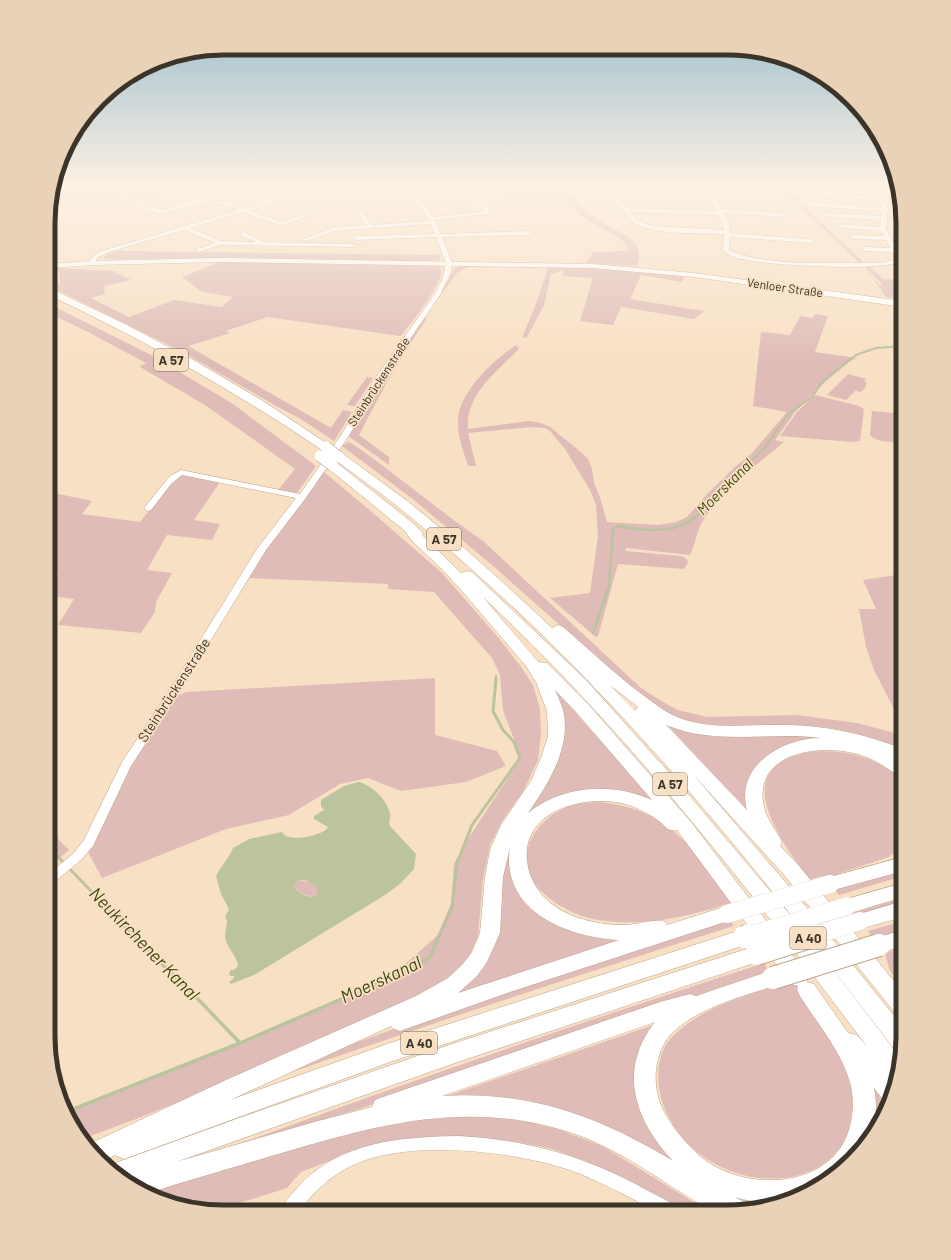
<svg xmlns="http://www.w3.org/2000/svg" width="951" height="1260" font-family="Barlow,sans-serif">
  <rect width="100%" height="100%" fill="#f8e0c4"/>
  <path fill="#efd2b0" d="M553 190 566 205 518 209 497 196Z"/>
  <path fill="#dfbcb8" d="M54 186H148L132 190 161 192 139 198 124 192 88 200 50 202Z
    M784 193H790L865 264H861Z
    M562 197H571C580 206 592 216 603 223 620 233 647 240 637 266L586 263 593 252 629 251C623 234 603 231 590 221 583 217 576 211 569 206H572Z
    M124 249 120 251 435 255 439 254 440 259H441L431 262 439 259 425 262 228 258 248 257H218H226L224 258 103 260 113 259 103 258 107 254Z
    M219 262 436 265 443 267C446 272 444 278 441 281L443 274V268L432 265 441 268C445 282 411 323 402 335L400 336 268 317 225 331 230 333 188 346 331 428 343 410 352 412 334 441 301 419 278 407 179 350 49 286V279L60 284 58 268 113 271 131 280 105 286 104 294 91 298 129 317 174 300 222 307 232 297 202 292 182 277Z
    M461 266 583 267 679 275 684 278 682 282 641 275 630 299 704 311 694 319 621 307 613 325 580 321 593 278 563 276 564 270 551 274 544 305 527 337 522 338 536 304 548 268 467 267 457 273 443 292H441L455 268Z
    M861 267H862L883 288 880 282 865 267H869L883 279 903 280V299L886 297 881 290 884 289H881L872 277Z
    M49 304 151 355 233 404 316 466 297 493 278 490 295 469 205 405 140 367 146 363 90 333 49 313Z
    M815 314 828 316 815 352 857 358 850 361 825 382 795 412 775 440 784 442C757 464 719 493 701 524 696 534 695 545 690 555L626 548 625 551 681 556 686 558 688 562 684 569 618 564 598 636 596 637 550 598 590 593 598 536 596 505 590 490 565 449 550 431 545 428 531 427 468 433 476 466H468C464 453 458 438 458 424 456 394 493 361 516 345L519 349C497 371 465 395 468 429L529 421 541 423 550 427 581 452 588 459 592 469 594 483 600 497 607 522 658 525 676 522 687 517 709 492 735 467 752 453 787 412 753 406 761 332 790 335 800 316 813 318Z
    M423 318H427L390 376 359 435 389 457V465L351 438 349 436 384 376 404 346H407L406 343Z
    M848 374 866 379 864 382H867C866 387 863 392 859 392L856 390 846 400 827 395Z
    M367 377 373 378 355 406 347 405Z
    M815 395 859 406 864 409 860 441 852 442 780 436 797 412Z
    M872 411 903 414V442C893 442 877 443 870 435Z
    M348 442 353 444C397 475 438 510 483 541L640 687 661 701 678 710 707 717 797 715 857 723 903 735V749C870 736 835 726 800 725 754 723 708 733 665 712 657 708 649 702 642 698L492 565 414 500 342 446Z
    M324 472 373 513 442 573 497 636 521 667 533 685 540 709 541 734 538 760 523 792 502 821 490 845 483 878 478 936 470 955 457 971 435 988 262 1067 144 1116 82 1139 66 1112 288 1023 395 973 437 936 451 904 454 864 464 845 521 758 503 710 500 675 492 658 434 592 388 589V584L249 578 267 547Z
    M180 474 220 482 194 520 220 524 212 540 167 535 147 570 172 573 156 602 155 612 141 633 58 625 74 599 49 596V586L59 573H49V492L92 501 82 514 140 522 178 475Z
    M896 575 903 576V727L874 670 866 647 859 609H876L863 580Z
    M435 678V735L497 751 506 766 466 782 401 791 368 778 340 784 289 815 226 829 102 878 88 852 130 766 174 697 187 692Z
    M551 685 659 807 630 796 559 799 513 848 551 916 630 937 451 995 474 973 501 860 553 759Z
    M663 720 683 727 803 733 833 741 758 766 756 822Z
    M818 751C853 751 876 758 903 779V845L889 857 825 878 822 876 809 880C776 834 724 762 818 751Z
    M597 802C669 807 694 851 734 902 689 917 633 930 585 917 565 911 537 894 529 873 519 846 540 818 565 808 575 803 587 803 597 802Z
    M48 829 69 850 52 864 48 860Z
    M903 869V876L839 895 834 889Z
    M299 880 310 882 317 888V895C308 898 299 894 294 887V884Z
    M903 898V902L854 916 851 913Z
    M730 920 734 926C577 975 421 1027 266 1081L335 1050 490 995Z
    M903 921V930L874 939 868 931Z
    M903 947V986L890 971 885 953Z
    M764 963 769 971 365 1107 263 1139 228 1148C405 1083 584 1021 764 963Z
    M794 980C814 1013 843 1051 851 1089 853 1098 852 1110 851 1119 843 1178 772 1190 726 1169 692 1155 664 1124 659 1087 657 1071 659 1051 671 1038 705 1003 751 995 794 980Z
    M659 1023 645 1048 672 1152 788 1197 806 1193 744 1208 631 1140 435 1100Z
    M880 1088 891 1099 873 1134 861 1148 873 1090Z
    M433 1116H482L528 1122 560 1130 602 1146 710 1212H678L586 1161 549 1148 512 1141 474 1137 433 1139 386 1145 332 1160 301 1172 287 1188 214 1211H201L150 1192 353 1132Z"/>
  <path fill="#bbc39f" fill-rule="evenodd" d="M359 782C373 786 386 799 390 813 391 818 388 821 390 826L416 854 414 869 400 884 385 895 254 975 231 984 229 982 234 978V976H230L229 973 231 970H234L238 966C237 955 226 948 225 936 225 931 227 925 227 920L225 917 229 909 221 894 216 876C221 866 229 858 233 848L249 839 282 832C288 844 325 835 328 827L314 819V816L324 810 321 806V800L344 786ZM299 880C307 879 311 883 317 888V895C308 899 299 894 294 887V884Z"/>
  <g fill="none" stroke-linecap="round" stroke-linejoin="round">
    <path stroke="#bbc39f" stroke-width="2" d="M733 477 765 448 788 414 812 397 823 381 856 355 876 348 903 346"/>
    <path stroke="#bbc39f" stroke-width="2.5" d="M593 633 609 586 613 529 618 526C642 531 673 534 693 519 708 507 719 489 734 476
      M496 680V676"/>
    <path stroke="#bbc39f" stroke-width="3" d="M48 846 64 863
      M68 867 135 937
      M439 937 452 907 457 863 472 825 520 758 514 742 503 730 493 711 496 679"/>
    <path stroke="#bbc39f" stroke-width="3.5" d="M133 936 197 998 240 1043
      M66 1112 240 1043 413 968 430 957 439 936"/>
    <defs>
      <path id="minor" d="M315 186H324L249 211 282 222 308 213 311 215 282 226 243 212 190 228 221 241 256 242 241 235 240 234 243 232 265 242 353 244 355 245V247L220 245 199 252 196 250 197 249 215 243 184 230 109 252 98 257 94 264 89 263 94 255 105 250 238 210 223 205 201 202 162 214 153 212 122 201V199L162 210 197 200 160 190 171 188 204 200 226 202 244 209Z
        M394 186H400L405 190 431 186H449L409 193 424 204 433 217 485 211 475 201 478 199 491 210 487 214 435 220 441 234 529 231 532 233 529 235 442 237 452 263 451 272 440 295 384 377 348 437 305 499 266 550 179 692 131 766 93 846 81 860 52 884 48 886V874L73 854 84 840 122 762 169 691 257 549 296 498 182 475 171 484 151 510 148 511 144 508 170 476 181 470 300 494 340 437 376 377 434 295 442 280 446 263 436 237 357 240 354 238 357 236 435 234 431 224 335 231 306 241 301 240 334 227 366 225 357 212 360 210 372 225 429 221 420 206 403 193 341 202 338 200 399 191Z
        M601 186H606L608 188 714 194 718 186H723L822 191 875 198 870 192V186H876V192L887 205 888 210 886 229 903 260C889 273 754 265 733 257 730 256 726 253 723 251L724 234C695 233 660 236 634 223ZM722 190 822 195 878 201 881 205V208L810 202 807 204 810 206 881 211V216L827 213 824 215 827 217 881 220 880 227 842 224 839 226 842 228 881 231 884 236 853 235 850 237 853 239 886 240 890 248 865 247 862 249 865 251 892 252 897 259C884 264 867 263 854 263 819 263 760 265 729 250L730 237 810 243 813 241 810 239 730 233 729 224 723 213 783 217 786 215 783 213 721 209 718 203ZM611 192 713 197 712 203 716 211 627 208ZM630 212 718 215 723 224 724 230 653 226 638 221Z
        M887 186H894L895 189 887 187Z
        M459 1136C530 1140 589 1157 652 1193 661 1198 674 1202 678 1212 671 1212 660 1214 654 1212 647 1209 640 1203 633 1199 616 1190 598 1182 581 1174 522 1151 406 1137 349 1167 328 1178 313 1193 299 1211H280C284 1202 292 1194 298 1187 340 1141 401 1137 459 1136Z"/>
      <path id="major" d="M220 258 592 264 694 273 903 301V307L694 277 592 268 220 262 92 265 49 268V264L92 261Z"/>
      <path id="highway" d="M49 288 125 324 195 361 263 401 332 447 330 450H322C235 391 144 340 49 295Z
        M339 453 343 454C365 470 386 485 407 501 458 541 505 584 552 628L558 625 563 627C592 652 620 679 651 701 659 707 667 713 677 717 711 731 749 724 785 725 825 725 865 734 903 749V776C895 774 890 770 884 766 875 760 864 755 853 753 816 744 752 754 764 807 767 820 776 830 782 842L780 846 799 866 903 992V1017L896 1014 785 876 691 772 798 897 903 1027 902 1053 895 1051 803 930 901 1058 896 1081H895L894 1093 889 1103 885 1102 874 1088C877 1103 877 1126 869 1139 856 1160 828 1182 807 1193 799 1197 777 1202 768 1202 757 1203 745 1200 735 1197L744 1202 746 1208 728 1212H714C669 1187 627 1153 578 1135 474 1099 386 1122 285 1152 241 1165 196 1178 152 1192L126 1182 107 1166 242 1117 452 1044 756 946 763 948 766 954 763 960 452 1064 176 1162 318 1121 372 1107 375 1100 383 1097 660 1002 690 994 696 996 773 970 780 972 783 978 780 984C745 996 702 1005 673 1032 660 1044 654 1067 656 1084 657 1103 667 1119 678 1133 688 1146 701 1159 716 1167 760 1191 833 1184 849 1130 854 1115 854 1097 850 1082 841 1051 817 1023 800 996L797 990 798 986 791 984 677 830C674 831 671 830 668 829 665 827 662 823 659 821 650 814 640 809 629 805 590 793 521 808 527 861 533 908 582 925 624 925 638 925 653 918 666 922L667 925 727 906 734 909 737 914 734 919 510 992 400 1031 392 1028 391 1026 230 1100 390 1043 744 929 751 931 754 937 751 943 390 1062 124 1159 115 1155 102 1161 92 1152 87 1145 226 1080 416 996 448 978 463 964 472 952 480 933 485 877 490 850 501 825 531 781 541 758 548 736 547 711 536 682 526 666 462 591 442 569 412 541 405 531 329 469 327 466 329 463H337L414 524 423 533 422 535 461 573 467 571 472 572 585 679 682 787 798 924C679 772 549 628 398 507 378 491 356 475 335 460L333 457 335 454ZM483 597C628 732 750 890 868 1048L857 1035 848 1033 814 984 807 982 808 978 805 972 691 822 589 705 547 663 538 662ZM610 685 638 707 635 711ZM555 690 577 713 652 800C612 782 563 785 528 813 548 784 572 747 563 710 561 703 558 697 555 690ZM666 725C679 730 692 734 705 735 744 740 783 733 821 738 782 738 735 766 747 810ZM510 847C500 911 567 937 619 940L458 993 477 976 487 962 500 933 503 877ZM655 1022C617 1070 635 1121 673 1161 598 1116 531 1091 442 1096Z
        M903 857V871L830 891 823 889 820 884 823 879Z
        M903 883V897L847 914 840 911 837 906 840 901Z
        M903 901V917L860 929 853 926 850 921 853 916Z
        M903 930V946L879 953 872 951 869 945 872 939Z"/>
    </defs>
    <use href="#minor" stroke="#bca58a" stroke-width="1"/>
    <use href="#major" stroke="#bca58a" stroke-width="1"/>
    <use href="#highway" stroke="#bca58a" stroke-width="1"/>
    <use href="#minor" fill="#fff" fill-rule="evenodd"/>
    <use href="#major" fill="#fff" fill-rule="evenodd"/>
    <use href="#highway" fill="#fff" fill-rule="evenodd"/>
    <path stroke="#a3917d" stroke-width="1.5" stroke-dasharray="4 4" stroke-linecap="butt" d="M50 199 111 186"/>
    <defs>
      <path id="highway-bridge-far2" d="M326 447 339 457
        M320 456 333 466"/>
      <path id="highway-bridge-far1" d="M727 914 830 884
        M744 937 847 906
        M809 937 860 921"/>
      <path id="highway-bridge" d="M744 937 747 936
        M756 954 813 936
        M773 978 879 945"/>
    </defs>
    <use href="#highway-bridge-far2" stroke="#bca58a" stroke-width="12" stroke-linecap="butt"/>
    <use href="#highway-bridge-far1" stroke="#bca58a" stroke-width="18" stroke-linecap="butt"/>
    <use href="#highway-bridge" stroke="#bca58a" stroke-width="24" stroke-linecap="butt"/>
    <use href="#highway-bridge-far2" stroke="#fff" stroke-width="11"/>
    <use href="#highway-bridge-far1" stroke="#fff" stroke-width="18"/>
    <use href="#highway-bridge" stroke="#fff" stroke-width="22"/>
  </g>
  <linearGradient id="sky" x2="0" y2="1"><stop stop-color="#96bacb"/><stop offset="0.51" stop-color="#fcf1e4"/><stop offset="1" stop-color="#fcf1e4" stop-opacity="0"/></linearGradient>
  <rect width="951" height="363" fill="url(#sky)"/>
  <g text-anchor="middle" stroke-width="3.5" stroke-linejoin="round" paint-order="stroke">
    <g font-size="12" fill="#3d3429" stroke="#f8e0c4">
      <text transform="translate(785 288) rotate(8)" y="4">Venloer Straße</text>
      <text transform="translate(379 382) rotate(-57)" y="4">Steinbrückenstraße</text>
    </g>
    <g fill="#f8e0c4" stroke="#756858" stroke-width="1">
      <rect x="154" y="349" width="34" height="22" rx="3"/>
      <rect x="427" y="528" width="34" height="22" rx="3"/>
      <rect x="653" y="773" width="34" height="22" rx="3"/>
      <rect x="790" y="927" width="36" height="22" rx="3"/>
      <rect x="401" y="1032" width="36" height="22" rx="3"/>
    </g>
    <g font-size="13" font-weight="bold" fill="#3d3429">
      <text x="171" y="365">A 57</text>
      <text x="444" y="544">A 57</text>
      <text x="670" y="789">A 57</text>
      <text x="808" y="943">A 40</text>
      <text x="419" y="1048">A 40</text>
    </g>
    <g font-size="14" fill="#3d3429" stroke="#f8e0c4">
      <text transform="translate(174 690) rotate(-57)" y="5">Steinbrückenstraße</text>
    </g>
    <g font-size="15" font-style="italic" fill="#40490e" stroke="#f8e0c4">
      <text transform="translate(725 487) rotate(-45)" y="5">Moerskanal</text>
    </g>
    <g font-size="18" font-style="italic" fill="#40490e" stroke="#f8e0c4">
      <text transform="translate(144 944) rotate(46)" y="6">Neukirchener Kanal</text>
      <text transform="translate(381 980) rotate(-25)" y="6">Moerskanal</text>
    </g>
  </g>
  <path d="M0 0H951V1260H0ZM223 55H728A168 168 0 0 1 896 223V1037A168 168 0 0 1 728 1205H223A168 168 0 0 1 55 1037V223A168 168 0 0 1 223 55Z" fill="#e9d2b8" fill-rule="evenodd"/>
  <path fill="none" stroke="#3d3429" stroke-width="5" d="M223 55H728A168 168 0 0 1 896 223V1037A168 168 0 0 1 728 1205H223A168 168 0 0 1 55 1037V223A168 168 0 0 1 223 55Z"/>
</svg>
